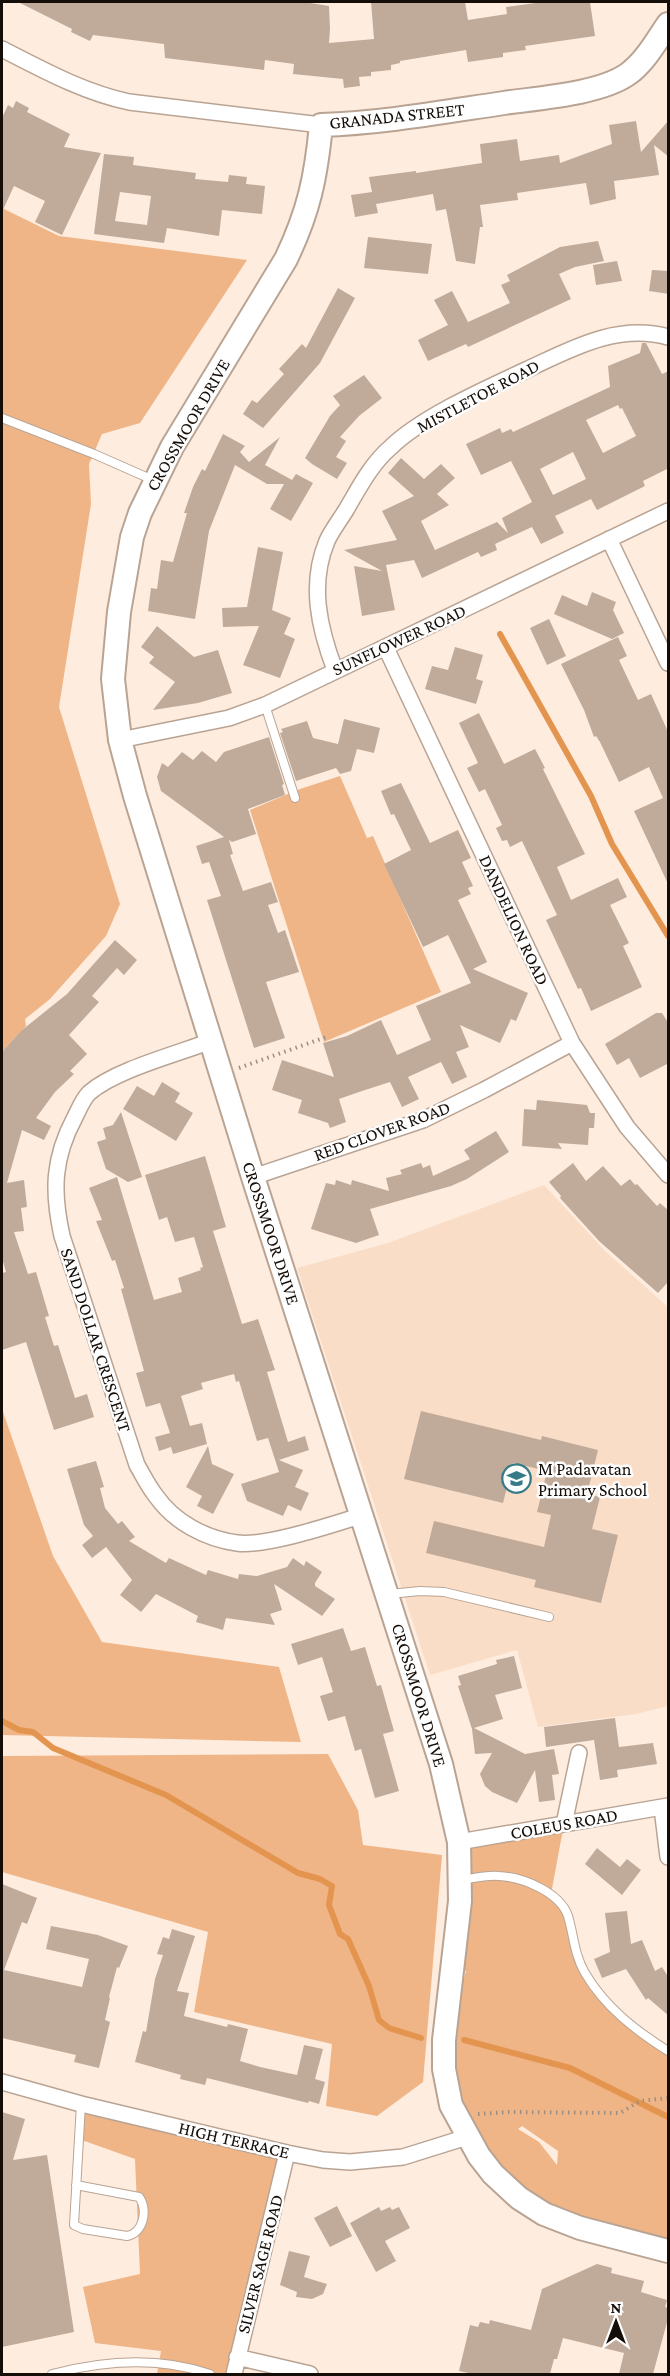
<svg xmlns="http://www.w3.org/2000/svg" width="670" height="2376" font-family="'Crimson Pro',serif">
  <rect width="100%" height="100%" fill="#feecde"/>
  <path fill="#faddc7" d="M544 1185 604 1250 668 1307V1706L636 1714 538 1727 517 1650 430 1675 297 1268 388 1243Z"/>
  <path fill="#efb587" fill-rule="evenodd" d="M2 208 59 236 247 260 140 423 102 434 89 464 91 504 59 707 120 904 106 936 50 999 25 1019 26 1026 2 1052Z
    M340 776 367 838 373 836 441 992 324 1042 250 810 300 789Z
    M2 1409 53 1556 102 1642 279 1667 301 1742 2 1735Z
    M328 1754 358 1810 363 1845 442 1855 423 2082 377 2116 326 2106 332 2044 194 2012 208 1932 2 1872V1756Z
    M564 1824 551 1894 561 1904 575 1955 613 2010 668 2051V2251L565 2223 490 2161 486 2142 467 2137 444 2089 447 1986 463 1981 466 1971 450 1962 459 1842ZM522 2126 558 2151 557 2165 539 2142 518 2129Z
    M81 2104 287 2153 234 2374H157L161 2351 95 2343 83 2287 140 2274 135 2159 79 2139Z"/>
  <g fill="none" stroke-linecap="round" stroke-linejoin="round">
    <path stroke="#e39550" stroke-width="6" d="M500 634 591 796 612 844 668 936
      M2 1721 19 1730 33 1732 53 1748 166 1795 298 1873 320 1879 332 1886 329 1905 340 1934 348 1939 369 1986 379 2020 389 2028 421 2038
      M464 2040 570 2068 668 2117"/>
  </g>
  <path fill="#c0ab9b" fill-rule="evenodd" d="M18 2H304L329 6 330 29 329 43 374 39 371 2H465L468 20 507 14 506 7 543 2H590L595 36 525 46 526 50 503 53V57L468 62 466 50 400 61V63L391 65V70L371 72V76L359 77 360 86 344 88 343 79 293 74 294 64 265 60 264 70 165 58 164 44 93 35 90 41 71 32 72 29Z
    M16 101 29 108 27 112 70 134 64 147 101 153 62 235 35 222 45 201 14 186 2 212V118L8 105 13 108Z
    M669 120V157L654 145 659 175 614 181 616 199 590 205 586 183 517 193 518 200 480 205 483 227H480L475 264 456 261 446 209 436 211 433 194 376 204 378 213 355 217 351 195 372 192 369 177 416 171V173L482 163 480 144 517 139 520 161 559 155 560 163 612 144 609 125 636 121 641 152Z
    M104 154 134 157 133 165 196 173 195 179 228 182 229 175 247 177 246 184 265 186 262 214 222 210 219 236 167 228 164 243 94 234ZM120 192 151 196 147 225 115 221Z
    M368 237 432 244 428 274 364 268Z
    M598 241 604 261 575 267 559 274 571 299 468 347 466 344 428 361 418 340 448 325 434 300 452 291 468 322 510 303 501 285 510 281 507 275 560 247Z
    M617 261 622 281 596 285 593 265Z
    M652 270 669 271V294L649 291Z
    M338 288 355 298 320 363 263 428 243 414 252 400 257 403 284 374 279 369 302 344 306 348Z
    M642 343H646L662 374 669 371V468L643 481 645 486 597 510 591 499 555 516 564 533 541 544 532 527 495 544 497 550 481 557 478 552 422 578 414 560 386 565 395 610 362 616 354 566 382 571 344 550 397 540 382 511 414 496 388 473 401 458 424 479 441 464 455 478 437 494 449 505 421 521 435 550 497 522 508 533 502 518 532 502 511 461 481 475 466 444 500 428 502 433 511 429 513 432 610 387 608 366 640 353ZM618 405 620 409 622 408 636 436 603 453 586 420ZM573 452 586 479 553 495 540 469Z
    M364 375 382 398 359 416 340 437 346 441 336 457 347 463 337 479 312 464 305 458 330 416 340 405 333 396Z
    M223 434 245 446 240 452 249 462 280 437 265 465 292 480 296 474 313 483 291 521 270 509 284 484H267L235 465 209 531 195 619 148 611 151 588 157 589 161 560 173 562 187 513H184L193 487 202 469 205 471Z
    M258 547 283 552 272 610 291 618 284 634 295 639 280 678 243 665 259 626 223 627 222 608 247 607Z
    M592 592 616 602 613 610 624 633 612 639 554 614 562 595 587 606Z
    M549 619 566 656 547 665 530 628Z
    M157 626 194 657 218 650 232 693 198 703 153 710 175 682 149 663 154 657 141 647Z
    M618 637 627 656 619 660 638 700 651 694 669 734V886L634 811 663 798 649 767 619 782 600 742 596 736 594 737 584 710 561 664Z
    M455 647 483 655 476 679 483 681 476 704 425 689 432 666 448 670Z
    M479 713 504 764 535 749 545 768 543 769 585 854 557 867 571 900 618 878 627 897 610 905 629 943 623 946 642 987 591 1011 581 988 578 989 546 920 557 915 522 841 510 847 507 840 502 841 496 828 502 825 485 789 479 792 467 768 478 763 459 723Z
    M344 719 380 728 374 753 357 749 351 771 340 774 336 768 296 781 280 733 283 732 281 729 307 721 313 738 338 744Z
    M269 737 284 784 282 785 285 795 248 809 256 834 232 842 229 840 233 854 230 855 243 891 271 882 278 902 268 905 278 933 285 930 299 972 266 982 285 1038 254 1048 207 900 221 896 209 862 202 864 196 846 224 837 161 791 157 777 162 763 168 767 182 752 193 760 202 751 216 762 224 752Z
    M401 783 430 843 458 830 471 858 462 862 473 886 468 888 471 894 458 900 487 962 473 969 528 993 516 1021 511 1019 500 1043 460 1025 469 1047 456 1052 467 1077 452 1084 441 1062 408 1077 419 1099 402 1107 390 1082 362 1091 339 1099 346 1122 330 1128 328 1123 298 1113 302 1100 272 1090 282 1060 334 1077 323 1043 347 1036 381 1020 397 1055 431 1040 416 1006 471 983 448 935 423 947 384 864 411 850 394 814 391 815 381 791Z
    M115 940 137 960 124 975 117 968 92 996 99 1002 69 1035 87 1054 70 1071 74 1074 55 1092 36 1118 51 1126 44 1140 22 1130 7 1183 24 1180 27 1207 21 1208 24 1231 14 1232 28 1274 36 1272 49 1316 45 1317 54 1346 58 1345 75 1398 87 1394 94 1417 54 1430 26 1342 2 1350V1273L6 1272 2 1258V1052L22 1030 67 994Z
    M656 1013H662L669 1024V1063L640 1078 629 1058 617 1065 605 1044Z
    M162 1082 180 1093 175 1102 193 1113 176 1141 123 1109 137 1086 154 1096Z
    M537 1100 587 1105 590 1113H595L594 1128H589L588 1145 558 1143 562 1149 522 1146 524 1109 536 1110Z
    M121 1112 142 1177 128 1182 106 1169 97 1142 106 1139 103 1128 113 1125Z
    M496 1131 509 1152 467 1179 451 1186 370 1209 379 1235 356 1243 311 1229 326 1183 335 1185 336 1180 351 1185 352 1180 389 1191 386 1178 402 1174 400 1170 421 1163 423 1168 430 1165 433 1176 470 1159 464 1150Z
    M205 1156 226 1227 213 1231 242 1324 258 1319 275 1370 267 1372 288 1442 305 1436 309 1450 279 1460 303 1470 295 1487 309 1493 301 1511 288 1505 283 1516 247 1501 241 1484 279 1472 268 1438 257 1441 239 1381 236 1382 234 1374 201 1383 203 1389 181 1396 190 1426 202 1423 207 1444 173 1454 171 1447 159 1451 155 1437 170 1433 160 1403 146 1407 136 1373 144 1371 121 1289 124 1288 115 1260 112 1261 96 1221 102 1220 89 1188 117 1177 154 1300 182 1292 178 1278 201 1270 200 1268 203 1267 194 1237 175 1242 167 1217 159 1220 145 1175Z
    M573 1163 586 1181 603 1166 621 1186 630 1179 635 1185 637 1184 657 1206 660 1203 669 1211 668 1282 658 1293 599 1241 560 1198 561 1196 549 1182Z
    M421 1411 541 1440 542 1436 598 1450 587 1494 600 1497 592 1529 618 1535 601 1603 534 1587 536 1580 426 1553 434 1521 544 1547 551 1515 537 1512 547 1471 513 1463 503 1503 404 1479Z
    M208 1446 212 1464 234 1474 213 1514 197 1506 202 1496 186 1487Z
    M96 1461 104 1487 100 1488 105 1508 118 1524 122 1521 135 1537 129 1541 166 1563 169 1558 206 1575 208 1570 238 1579 239 1574 257 1576 287 1567 293 1558 304 1566 306 1561 322 1572 315 1583V1586L335 1599 322 1616 274 1584 282 1610 270 1614 275 1625 226 1618 223 1630 196 1622 198 1616 156 1594 141 1612 120 1595 132 1580 106 1547 92 1558 82 1545 93 1536 84 1525 67 1469Z
    M343 1628 351 1651 365 1647 377 1686 381 1685 394 1731 383 1734 399 1791 375 1798 361 1749 355 1751 345 1716 328 1721 320 1696 333 1692 322 1657 298 1665 291 1644Z
    M514 1656 522 1688 495 1695 503 1719 474 1728 525 1754 554 1749 559 1774 552 1775 555 1800 539 1802 535 1770 517 1803 492 1792 485 1786 480 1774 492 1753 475 1754 472 1729 458 1686 461 1685 458 1676 497 1664 496 1660Z
    M615 1718 619 1747 653 1743 657 1764 617 1770 618 1777 600 1780 594 1740 546 1747 544 1727Z
    M597 1848 620 1867 627 1859 641 1870 622 1895 585 1864Z
    M2 1884 37 1898 27 1924 22 1922 4 1970 82 1987 89 1959 46 1949 51 1926 98 1935 128 1946 119 1968 117 1967 109 1997 110 1998 105 2020 110 2022 99 2068 74 2062 76 2055 2 2038Z
    M627 1911 631 1944 642 1940 655 1971 662 1967 669 1978V2016L648 1998 646 2000 626 1969 602 1978 594 1959 610 1952 605 1913Z
    M172 1929 195 1936 177 1991 189 1993 184 2016 227 2027 228 2024 248 2029 240 2061 260 2067 297 2075 304 2045 323 2049 315 2079 325 2082 319 2104 309 2101 308 2103 207 2078 205 2085 180 2079 181 2075 135 2062 143 2031 146 2032 155 1979 163 1955 157 1954 163 1937 169 1939Z
    M2 2112 25 2119 13 2160 47 2155 74 2332 2 2347Z
    M337 2206 352 2236 330 2247 314 2218Z
    M379 2207 381 2211 390 2207 392 2210 399 2207 410 2228 385 2241 396 2261 376 2272 350 2223Z
    M289 2251 310 2256 304 2277 327 2284 323 2294 312 2299 296 2297 297 2292 280 2285Z
    M597 2264 612 2268 611 2273 644 2281 641 2292 667 2300 665 2307 669 2308V2315L653 2374H619L624 2353 563 2338 557 2359H554L550 2374H473L459 2371 470 2325 478 2327 480 2322 489 2324 490 2320 531 2330 542 2289Z"/>
  <g fill="none" stroke-linecap="round" stroke-linejoin="round">
    <defs>
      <path id="lane" d="M2 418 94 454 153 480
        M265 705 295 798
        M389 1594 420 1591 444 1592 549 1617
        M462 1880C474 1878 487 1875 499 1876 522 1877 560 1892 568 1916 574 1936 574 1954 585 1973 605 2007 635 2030 668 2051
        M76 2185 139 2197C148 2209 144 2233 127 2236L83 2229 74 2225 81 2104
        M52 2374C105 2360 158 2356 210 2374"/>
      <path id="street" d="M2 49C43 70 83 92 129 102L321 125
        M609 539 668 663
        M386 648 572 1043 627 1127 668 1175
        M335 670C319 628 309 584 327 541 332 530 340 520 346 510 359 488 371 464 391 447 422 417 485 389 526 370 571 349 617 323 668 337
        M120 740 229 718 265 705 668 511
        M211 1041C177 1054 115 1070 89 1093 83 1099 79 1109 75 1117 53 1158 52 1191 62 1236L137 1465C143 1475 148 1486 156 1496 174 1522 206 1539 237 1543 266 1547 334 1524 363 1515
        M253 1177 423 1120 484 1090 572 1043
        M662 1808 668 1857
        M564 1824 579 1753
        M459 1842 668 1806
        M2 2082 81 2104 287 2153 323 2160 350 2162 403 2157 467 2137
        M237 2357 310 2374
        M234 2374 287 2153"/>
      <path id="secondary" d="M668 24C657 40 645 62 628 74 600 94 538 98 504 103 443 112 383 123 321 125 316 177 309 211 286 259L172 447 140 513 132 537 119 612 113 679 120 740 135 796 253 1177 441 1764 459 1842 460 1901 444 2040V2069L451 2105 479 2156 493 2174 519 2198 544 2214 580 2228 668 2251"/>
    </defs>
    <use href="#lane" stroke="#b9a494" stroke-width="10"/>
    <use href="#street" stroke="#b9a494" stroke-width="18"/>
    <use href="#secondary" stroke="#b9a494" stroke-width="26"/>
    <path stroke="#9c8e84" stroke-width="4" stroke-dasharray="1.5 4.5" stroke-linecap="butt" d="M239 1068 326 1037
      M478 2114 509 2112 620 2113 640 2101 668 2098"/>
    <use href="#lane" stroke="#fff" stroke-width="8"/>
    <use href="#street" stroke="#fff" stroke-width="15"/>
    <use href="#secondary" stroke="#fff" stroke-width="22"/>
  </g>
  <defs>
    <symbol id="school-ring" viewBox="-11 -11 22 22"><circle r="9.5" fill="#fdfdfd" stroke="#357b87" stroke-width="1.5"/><path d="M0-5L7-2L0 1L-7-2ZM-4 1L0 2.5L4 1V4Q0 6-4 4Z" fill="#357b87"/></symbol>
  </defs>
  <g fill-rule="evenodd">
    <use href="#school-ring" x="500" y="1462" width="33" height="33"/>
  </g>
  <g text-anchor="middle" stroke-width="5" stroke-linejoin="round" paint-order="stroke">
    <g font-size="18" fill="#150d08" stroke="#fdfdfd">
      <text transform="translate(397 116) rotate(-6)" y="6">GRANADA STREET</text>
      <text transform="translate(478 396) rotate(-28)" y="6">MISTLETOE ROAD</text>
      <text transform="translate(188 425) rotate(-60)" y="6">CROSSMOOR DRIVE</text>
      <text transform="translate(399 640) rotate(-25)" y="6">SUNFLOWER ROAD</text>
      <text transform="translate(514 920) rotate(65)" y="6">DANDELION ROAD</text>
      <text transform="translate(382 1131) rotate(-20)" y="6">RED CLOVER ROAD</text>
      <text transform="translate(271 1233) rotate(72)" y="6">CROSSMOOR DRIVE</text>
      <text transform="translate(96 1340) rotate(72)" y="6">SAND DOLLAR CRESCENT</text>
      <text transform="translate(419 1695) rotate(73)" y="6">CROSSMOOR DRIVE</text>
      <text transform="translate(564 1824) rotate(-10)" y="6">COLEUS ROAD</text>
      <text transform="translate(234 2140) rotate(13)" y="6">HIGH TERRACE</text>
      <text transform="translate(260 2264) rotate(-76)" y="6">SILVER SAGE ROAD</text>
    </g>
    <g font-size="18" fill="#150d08" stroke="#fdfdfd" text-anchor="start">
      <text x="538" y="1475">M Padavatan<tspan x="538" dy="21">Primary School</tspan></text>
    </g>
  </g>
  <rect width="670" height="2376" fill="none" stroke="#150d08" stroke-width="6"/>
  <g transform="translate(616 2322)" stroke="#fdfdfd" stroke-width="4.5" paint-order="stroke">
  <path d="M0-4.5L10 22L0 15L-10 22Z" fill="#150d08"/>
  <text y="-9" font-size="16" font-weight="bold" text-anchor="middle" fill="#150d08">N</text>
  </g>
</svg>
